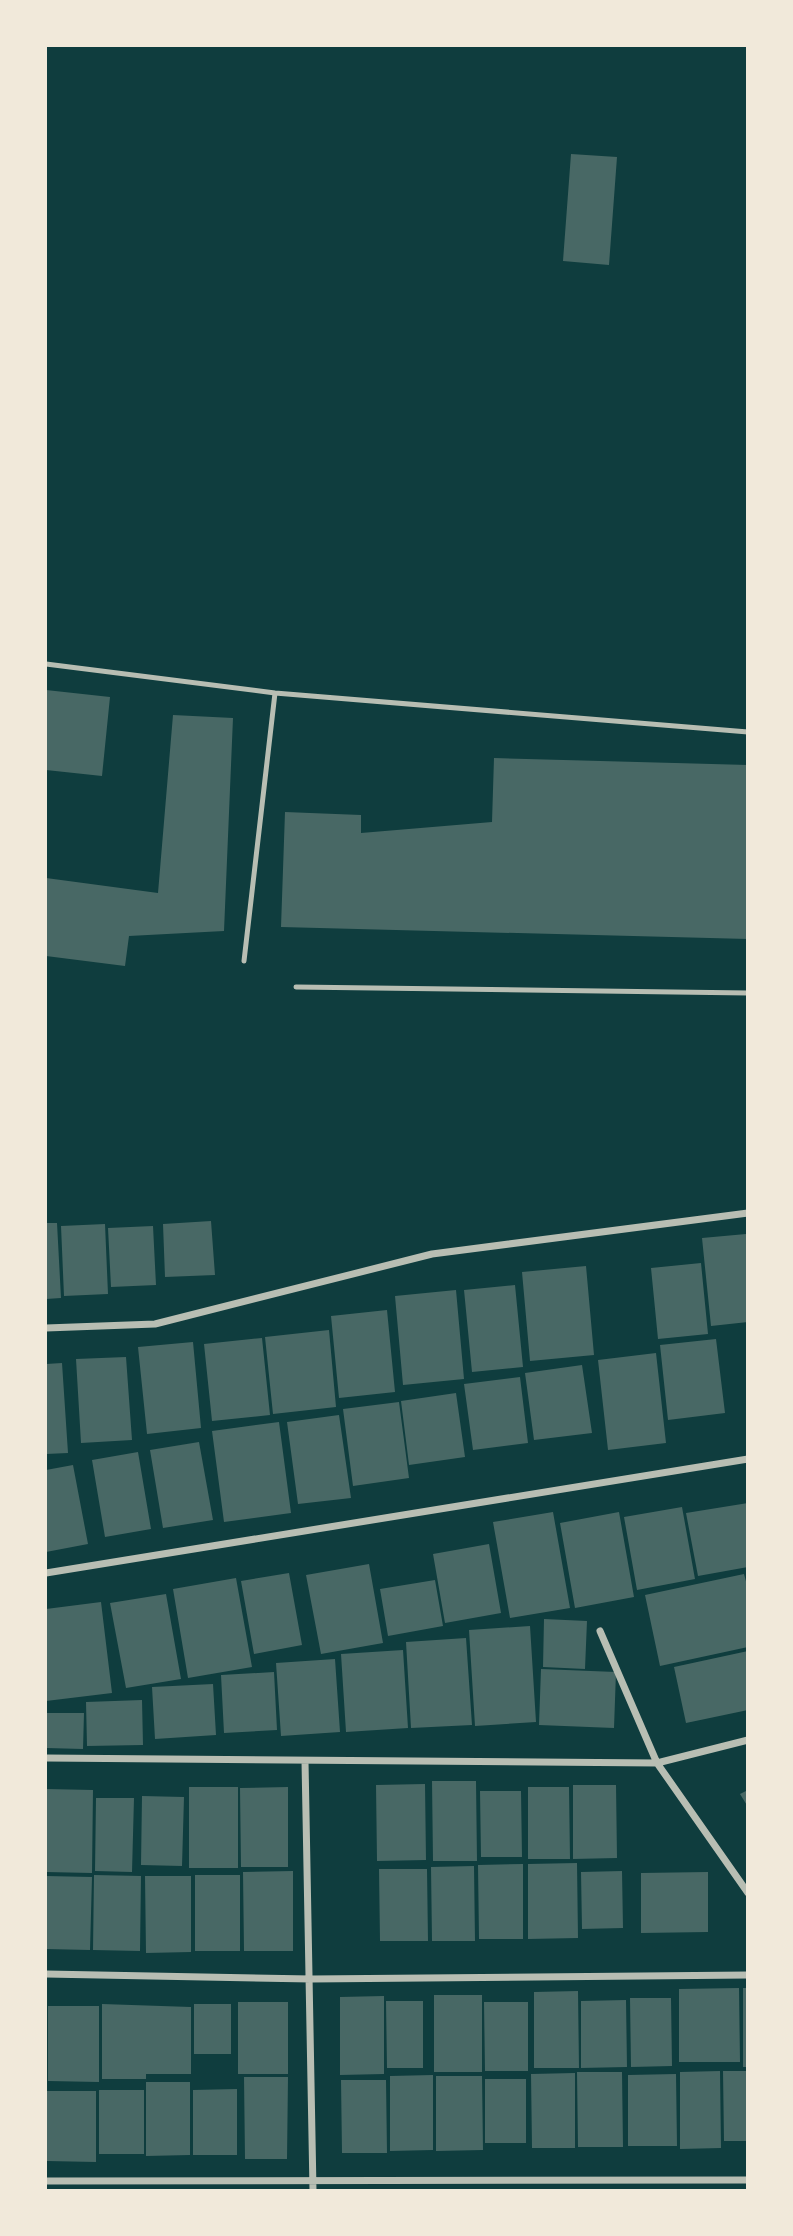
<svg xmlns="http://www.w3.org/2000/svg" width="793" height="2236" font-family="'Open Sans',sans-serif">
  <rect width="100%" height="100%" fill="#0f3d3e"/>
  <path fill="#486865" d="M571 154 617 157 609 265 563 261Z
    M46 690 110 697 102 776 46 770Z
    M173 715 233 718 224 931 129 936 125 966 46 956V878L158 893Z
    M494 758 748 765V939L281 927 285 812 361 815V833L492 822Z
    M211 1221 215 1275 165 1277 163 1224Z
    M46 1223H57L61 1298 46 1299Z
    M105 1224 108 1294 64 1296 61 1226Z
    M153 1226 156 1285 111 1287 108 1228Z
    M746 1234 748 1322 711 1326 702 1238Z
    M701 1263 708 1334 658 1339 651 1268Z
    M586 1266 594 1355 530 1361 522 1272Z
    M515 1285 523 1367 472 1372 464 1290Z
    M456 1290 464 1379 403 1385 395 1296Z
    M387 1310 395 1392 339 1398 331 1316Z
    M329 1330 336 1407 273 1414 265 1337Z
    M262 1338 270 1415 212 1421 204 1344Z
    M716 1339 725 1413 668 1420 660 1345Z
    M193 1342 201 1428 147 1434 138 1347Z
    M656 1353 666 1443 608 1450 598 1360Z
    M126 1357 132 1440 81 1443 76 1359Z
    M62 1363 68 1453 46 1454V1364Z
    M582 1365 592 1433 534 1440 525 1373Z
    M520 1377 528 1443 473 1450 464 1384Z
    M456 1393 465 1457 409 1465 401 1401Z
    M399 1402 409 1478 353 1486 343 1409Z
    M339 1415 351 1498 298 1504 287 1422Z
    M279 1422 291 1513 224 1522 212 1431Z
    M199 1442 213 1520 163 1528 150 1450Z
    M138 1452 151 1529 105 1537 92 1460Z
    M73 1465 88 1544 46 1552V1470Z
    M748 1503V1567L698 1576 686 1513Z
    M682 1507 695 1579 637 1590 624 1517Z
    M553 1512 570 1608 510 1618 493 1522Z
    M619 1512 634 1597 575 1608 560 1523Z
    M489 1544 501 1613 445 1623 433 1554Z
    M369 1564 383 1643 321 1654 306 1575Z
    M289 1573 302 1645 254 1654 241 1581Z
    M744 1574 748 1589V1647L660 1666 645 1595Z
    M236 1578 252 1667 188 1678 173 1589Z
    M435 1580 443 1626 388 1636 380 1589Z
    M166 1594 181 1679 126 1688 110 1603Z
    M101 1602 112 1693 46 1701V1609Z
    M544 1619 587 1621 585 1669 543 1667Z
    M530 1626 536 1722 475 1726 469 1630Z
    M466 1638 472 1725 411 1728 406 1642Z
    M403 1650 408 1728 346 1732 341 1654Z
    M748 1651V1710L686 1723 674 1667Z
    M335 1659 340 1732 281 1736 276 1663Z
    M541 1669 616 1672 614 1728 539 1725Z
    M274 1672 277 1730 224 1733 221 1675Z
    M213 1684 216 1735 155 1739 152 1687Z
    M142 1700 143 1745 87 1746 86 1702Z
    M46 1713H84L83 1749 46 1748Z
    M432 1781H476L477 1861H433Z
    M425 1784 426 1860 377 1861 376 1785Z
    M573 1785H616L617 1858 573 1859Z
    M189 1787H238V1868H189Z
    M288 1787V1867H241L240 1788Z
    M528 1787H569L570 1859H528Z
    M46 1789 93 1790 92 1873 46 1872Z
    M748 1790V1807L740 1794Z
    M480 1791H521L522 1857H481Z
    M142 1796 184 1797 182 1866 141 1865Z
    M96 1798H134L132 1872 95 1871Z
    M577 1863 578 1938 528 1939V1864Z
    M523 1864V1939H479L478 1865Z
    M474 1866 475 1941H432L431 1867Z
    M379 1869H427L428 1941H380Z
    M293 1871V1951H244L243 1872Z
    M622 1871 623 1928 582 1929 581 1872Z
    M708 1872V1932L641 1933V1873Z
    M94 1875 141 1876 140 1951 93 1950Z
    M195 1875H240V1951H195Z
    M46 1876 92 1877 90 1950 46 1949Z
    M145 1876H191V1952L146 1953Z
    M739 1988 740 2062H679V1989Z
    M743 1988H748V2067H743Z
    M578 1991 579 2068H534V1992Z
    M434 1995H482V2072H434Z
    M384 1996V2074L340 2075V1997Z
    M630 1998H671L672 2066 631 2067Z
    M626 2000 627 2067 581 2068V2001Z
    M386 2001H423V2068H387Z
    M238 2002H288V2074H238Z
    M484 2002H528V2071H485Z
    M102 2004 191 2007V2074H146V2079H102Z
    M194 2004H231V2054H194Z
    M48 2006H99V2082L48 2081Z
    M720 2071 721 2148 680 2149V2072Z
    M723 2071H748V2141H724Z
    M577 2072H622L623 2147H578Z
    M575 2073V2148H532L531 2074Z
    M676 2074 677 2146H628V2075Z
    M433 2075V2150L390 2151V2076Z
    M436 2076H482L483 2150 436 2151Z
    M244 2077H288L287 2159H245Z
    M485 2079H526V2143H485Z
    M341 2080H386L387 2153H342Z
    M146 2082H190V2155L146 2156Z
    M237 2089V2155H193V2090Z
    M99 2090H144V2154H99Z
    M47 2091H96V2162L47 2161Z"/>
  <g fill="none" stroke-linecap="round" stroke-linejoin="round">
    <path stroke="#b8beb3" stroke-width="5" d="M46 664 275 693 748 732
      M244 961 275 693
      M296 987 748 993"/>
    <path stroke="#b8beb3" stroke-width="7" d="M46 1328 155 1324 432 1254 748 1213
      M46 1573 748 1459
      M600 1631 657 1763 748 1740
      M46 1758 657 1763 748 1893
      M305 1761 313 2190
      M46 1974 311 1979 748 1975
      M46 2181 748 2180"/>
  </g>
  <rect width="793" height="2236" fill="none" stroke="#f1e9da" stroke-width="94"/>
</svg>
